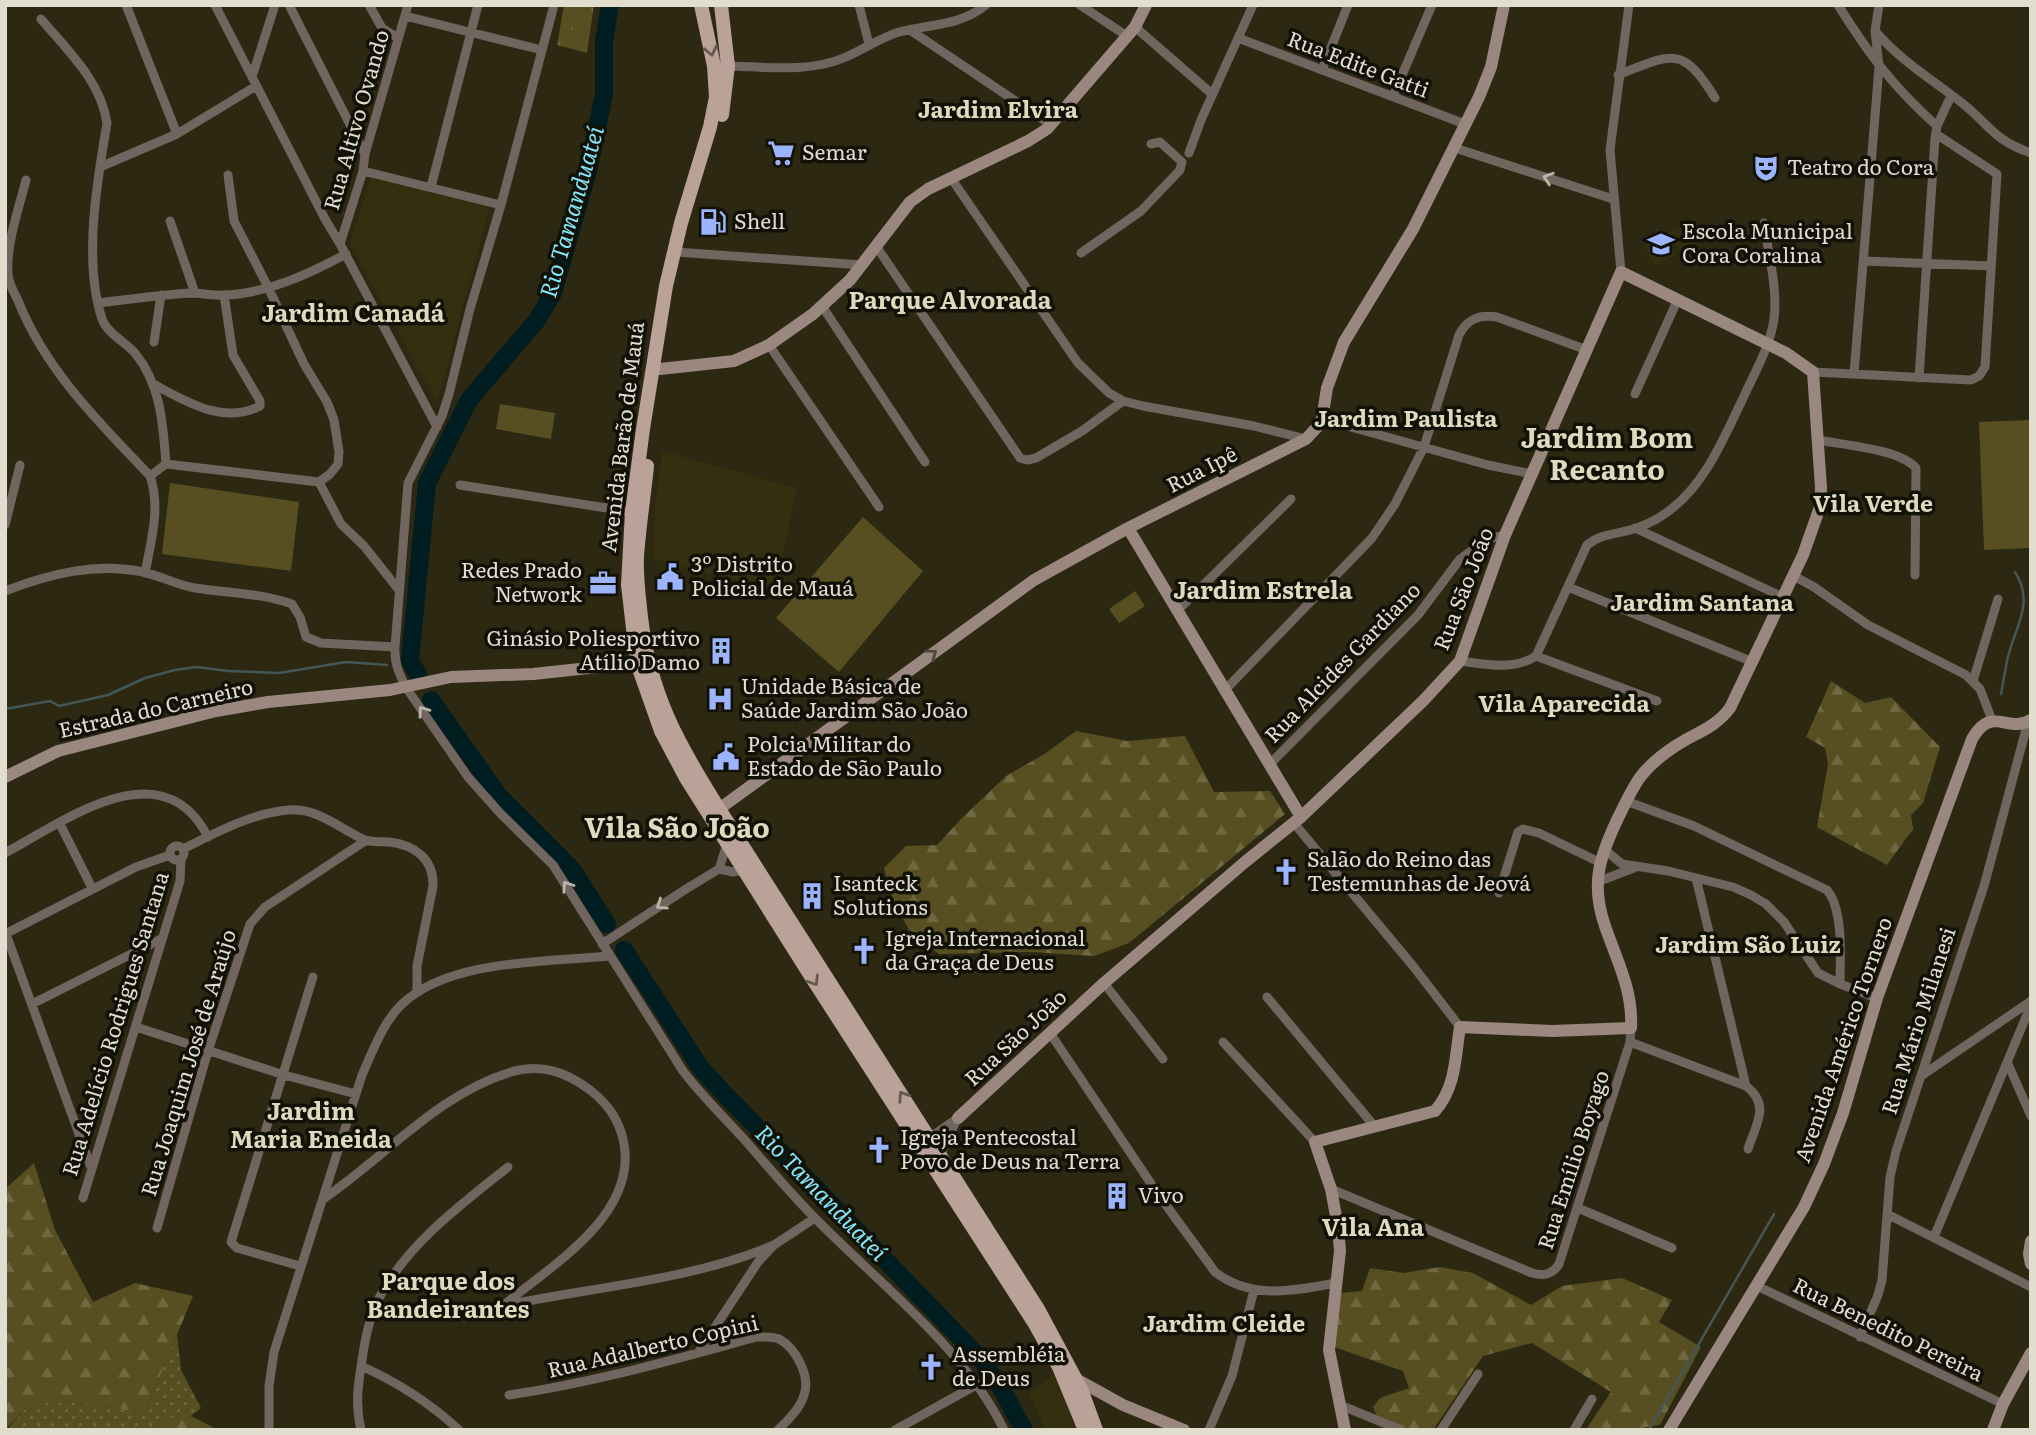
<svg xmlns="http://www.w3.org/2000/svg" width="2036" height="1435" font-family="Literata,serif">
  <defs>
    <pattern id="grass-dots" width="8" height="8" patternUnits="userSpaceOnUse" patternTransform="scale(1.75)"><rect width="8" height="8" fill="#574f21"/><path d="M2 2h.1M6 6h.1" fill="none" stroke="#6f6840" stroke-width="1.8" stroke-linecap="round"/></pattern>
    <pattern id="forest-firs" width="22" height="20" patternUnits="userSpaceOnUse" patternTransform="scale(1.75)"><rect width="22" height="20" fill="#574f21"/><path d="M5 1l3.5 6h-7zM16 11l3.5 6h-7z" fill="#6f6840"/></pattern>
    <pattern id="park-tufts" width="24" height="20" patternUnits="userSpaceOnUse" patternTransform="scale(1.75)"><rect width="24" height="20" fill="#574f21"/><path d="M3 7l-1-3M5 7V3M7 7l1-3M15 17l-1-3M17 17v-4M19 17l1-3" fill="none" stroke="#6f6840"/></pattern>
  </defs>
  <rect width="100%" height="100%" fill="#2c2811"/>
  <path fill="#342f0f" d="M371 178 490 207 437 403 350 243Z
    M1695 219 1706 238 1681 252 1674 242 1671 245 1676 254 1654 265 1644 246Z
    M662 451 797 488 775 590 653 559 655 505Z
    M1055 1374V1376L1077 1430H1046L1028 1393Z"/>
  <path fill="url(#grass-dots)" d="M177 1335 181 1370 201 1408 191 1416 160 1420 153 1430H7L24 1410 66 1401 145 1413Z"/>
  <path fill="url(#forest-firs)" d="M1831 681 1865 703 1891 697 1940 747 1923 803 1911 815 1913 829 1887 865 1817 827 1828 764 1825 748 1806 737Z
    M1076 731 1127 741 1185 736 1214 792 1270 791 1285 814 1129 943 1094 956 1032 952 939 954 909 930 890 892 884 868 906 846 937 845 962 818 1006 776 1043 755Z
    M34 1163 55 1230 93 1302 135 1283 193 1296 145 1413 66 1401 24 1410 5 1430V1189Z
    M1440 1267 1473 1273 1531 1305 1562 1286 1622 1278 1672 1300 1659 1322 1701 1347 1660 1425 1629 1430H1589L1587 1428 1611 1392 1532 1343 1483 1356 1433 1430H1407L1378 1419 1373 1407 1380 1398 1409 1388 1403 1371 1334 1347 1341 1293 1362 1291 1370 1268 1403 1273Z
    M191 1416 218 1430H153L160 1420Z"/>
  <path fill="url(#park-tufts)" d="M564 5H594L587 53 557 45Z"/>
  <path fill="#574f21" d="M570 5H586L583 30 566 26Z
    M500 404 555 413 551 439 496 429Z
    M2031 420V548L1984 550 1979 422Z
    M170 483 299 502 291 571 162 554Z
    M863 517 923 571 839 672 776 618Z
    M1135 591 1145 606 1119 623 1109 609Z"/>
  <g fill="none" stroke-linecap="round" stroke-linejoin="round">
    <path stroke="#445756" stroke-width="2.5" d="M2001 694C2003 683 2005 672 2007 661 2013 630 2036 604 2015 572
      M5 709 50 701 59 706 108 695 145 678 175 670 197 667 228 671 279 673 346 662 387 665
      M1649 1430 1774 1214"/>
    <path stroke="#001d22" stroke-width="18" d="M418 674 410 661 427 483 469 400 537 320 553 293 588 171 604 94V41L610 5
      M431 700 498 795 572 869 607 924
      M624 950 700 1067 719 1088 978 1356 998 1383 1024 1430"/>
    <path stroke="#716560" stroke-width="9" d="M126 5 177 134
      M215 5 325 219 340 244 437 427
      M289 5 365 154
      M369 5 382 28 398 38
      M554 5 501 205 470 309 449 394 442 416 408 483 395 647C394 663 399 673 405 686L468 777 500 813 553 865 683 1071C701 1095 723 1116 743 1138 766 1164 789 1192 814 1217 877 1282 964 1347 1004 1430
      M859 5 869 44
      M1080 5 1127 36
      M1838 5C1868 53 1894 88 1937 126
      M405 16 542 50
      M41 19C67 50 101 81 107 123 97 181 83 262 102 319 107 333 125 342 135 353 161 385 163 424 166 464
      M1135 27 1212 94
      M910 30 1051 125
      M1875 31C1902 62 1930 78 1962 103 1990 125 1993 140 2031 153
      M1238 38 1465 124
      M728 66C766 67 810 73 846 57 864 49 880 38 899 32 930 24 960 26 986 5
      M1322 70 1348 5
      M1618 75C1671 54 1682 44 1715 98
      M252 77 275 5
      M1393 96 1432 5
      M1455 148 1613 199
      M1189 153 1201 120 1253 5
      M100 167 177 134 256 86
      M363 171 501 205
      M228 175 234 221 268 287 304 364 327 402 334 420 339 452 338 464 330 474 319 482
      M951 178 1078 363 1109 393 1123 401 1143 406 1254 426 1306 439
      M26 180C19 208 6 244 8 273 8 283 15 294 19 303 47 372 100 423 150 476 161 507 151 541 145 573
      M431 187 478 5
      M170 221 195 293
      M340 244 363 171 365 154 408 5
      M876 246 1020 458 1027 460 1036 458 1082 431 1123 401
      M675 252 863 265
      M1081 253 1141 211 1180 170 1182 162 1160 142 1151 144
      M1864 261 1991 266
      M1621 272 1610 150 1629 5
      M99 303C130 299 160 295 191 293 201 293 212 296 223 295 266 294 309 274 346 254
      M822 306 925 462
      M154 342 161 295
      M769 345 879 507
      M1813 372 1971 380 1979 376 1985 367 1997 174 1936 134
      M1854 374 1879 67 1875 31 1879 5
      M1919 378 1935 138 1937 126 1951 96
      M155 385C187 402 224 425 260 406V401L233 355 224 295
      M1635 394 1678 299
      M1322 419 1488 465 1532 474
      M1818 440C1844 445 1899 449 1916 468L1915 575
      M150 476 166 464 319 482
      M319 482 341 524 364 546 399 590
      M460 485 632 512
      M5 525 20 465
      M1635 528 1783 597
      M1794 576 1814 587 1868 625 1966 675 1980 689 1992 720
      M1568 587 1753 662
      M5 591C49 574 96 562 143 572 161 576 177 585 195 588 227 593 261 593 292 604L300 617 306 637 321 643 395 647
      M1177 611 1291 499
      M1536 656 1657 701
      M1460 661C1485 664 1513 671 1536 656L1587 545C1601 533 1620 534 1637 528 1648 524 1660 518 1670 510 1707 482 1725 435 1745 394 1756 370 1770 346 1774 319 1778 288 1768 253 1764 223
      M1973 681 1998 599
      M1224 691 1372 538 1395 504 1424 447 1459 335C1467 319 1479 314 1497 317L1587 350
      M1270 764 1418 615 1460 559 1487 539 1505 535
      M1626 801 1694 826 1827 890C1844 910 1840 959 1840 984
      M1293 822 1413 966 1460 1027
      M60 824 92 888
      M170 853a7 7 0 1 1 14 0a7 7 0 1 1-14 0Z
      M183 849C215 833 252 813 288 810 316 807 339 828 363 839 370 843 380 841 389 842 415 845 434 859 433 886L417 966V992
      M1604 849 1622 864 1668 871 1733 887 1751 895 1766 904 1784 922 1818 973 1840 984 1877 998
      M5 853C65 821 162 747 208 837
      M719 869 727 844
      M1696 878 1746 1086
      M1597 882 1634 868
      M1499 893 1518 832 1523 829 1539 833 1599 862
      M5 934 136 867 170 855
      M6 934 91 1167
      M602 944 686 889 719 869 733 872 746 870
      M1104 983 1163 1059
      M1267 997 1375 1127
      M32 1004 161 939
      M136 1027 284 1075 356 1094
      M1050 1033 1160 1197 1215 1272C1251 1300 1294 1291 1336 1283
      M1223 1042 1315 1142
      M1630 1042 1746 1086C1771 1105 1756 1124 1748 1149
      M2008 1064 2031 1116
      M1921 1076 2031 1001
      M925 1141 958 1118
      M941 1154 956 1121
      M1331 1189 1532 1273C1544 1276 1552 1275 1559 1264L1630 1042 1631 1028
      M83 1198 180 881 181 859
      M323 1199C385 1157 438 1094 511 1072 541 1063 566 1072 590 1090 611 1106 623 1126 625 1152 630 1219 551 1266 505 1304
      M1578 1208 1672 1248
      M1889 1215 2031 1287
      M157 1228 208 1051 250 924 265 907 365 841
      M1934 1237 2031 1005
      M300 1266 237 1248 231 1242 313 977
      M1757 1286 2003 1404
      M463 1315C566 1288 677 1286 774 1245
      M1860 1337 1878 1295 1882 1280 1890 1177 1896 1151 1984 886 2028 722
      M698 1353 758 1262 774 1245 815 1218
      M361 1366C397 1382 430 1403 459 1430
      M509 1395C594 1383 675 1359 757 1337 764 1337 772 1336 779 1339 796 1348 811 1377 804 1395 800 1409 788 1420 778 1430
      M1340 1405 1401 1430
      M269 1430V1386L274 1352 362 1075C373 1051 382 1024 401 1005 448 959 547 962 609 956
      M361 1430C355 1405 358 1385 362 1360 365 1339 369 1317 379 1298 408 1243 461 1205 508 1167
      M895 1430 978 1384
      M1209 1430 1232 1376 1254 1290
      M1441 1430 1478 1374
      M1574 1430 1592 1399"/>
    <path stroke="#9a877f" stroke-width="12" d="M660 369 734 361 769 345 813 314 850 280 910 202 928 189 1028 141 1047 129 1135 27 1146 5
      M1128 528 1301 817
      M5 777 58 751 216 711 268 702 390 690 451 677 533 674 645 662
      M719 809 1034 580 1128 528 1306 439 1319 425 1322 419 1327 388 1344 342 1413 229 1479 97 1491 67 1504 5
      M958 1118 1104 983 1245 862 1301 817 1423 701 1460 661 1505 535 1621 272 1786 353 1813 372 1821 488 1820 507 1803 555 1730 708C1718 724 1704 730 1687 739 1671 748 1653 761 1641 776 1632 788 1625 804 1618 818 1600 856 1590 883 1605 926 1617 961 1633 990 1631 1028L1552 1031 1460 1027C1455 1058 1456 1087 1435 1111L1315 1142 1331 1189 1338 1227 1340 1251 1329 1350 1345 1430
      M2031 1241 2029 1254 2031 1264
      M1076 1379 1123 1405 1184 1430
      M1669 1430 1804 1207 1824 1164 1843 1113 1877 998 1972 739C1992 704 2007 734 2031 720
      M1993 1430 2003 1404 2031 1353"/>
    <path stroke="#baa298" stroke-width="14" d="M701 5 714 66 716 97 710 127 681 223 666 286 643 429 632 512 628 585 637 663 661 731 686 778 814 981 1035 1324 1059 1367 1085 1430
      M721 5 728 66 722 115
      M647 466C644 496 639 527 637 557 636 577 639 597 641 617 650 695 678 744 719 809L1038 1309 1081 1389 1096 1430"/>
  </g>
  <defs><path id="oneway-chevron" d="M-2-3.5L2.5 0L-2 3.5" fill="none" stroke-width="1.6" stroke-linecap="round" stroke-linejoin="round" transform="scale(1.75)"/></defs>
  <g stroke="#665a50">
    <use href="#oneway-chevron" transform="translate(711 51) rotate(78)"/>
    <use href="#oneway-chevron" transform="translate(814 981) rotate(58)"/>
    <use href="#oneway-chevron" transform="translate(903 1096) rotate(-123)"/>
  </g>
  <g stroke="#bab4a9">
    <use href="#oneway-chevron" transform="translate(1548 178) rotate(-162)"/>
    <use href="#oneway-chevron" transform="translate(423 711) rotate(-125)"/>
    <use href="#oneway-chevron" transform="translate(567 886) rotate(-124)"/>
    <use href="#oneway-chevron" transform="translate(661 905) rotate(146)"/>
  </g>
  <use stroke="#4f463d" href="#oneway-chevron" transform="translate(932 654) rotate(-36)"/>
  <defs>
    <symbol id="supermarket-bare" viewBox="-9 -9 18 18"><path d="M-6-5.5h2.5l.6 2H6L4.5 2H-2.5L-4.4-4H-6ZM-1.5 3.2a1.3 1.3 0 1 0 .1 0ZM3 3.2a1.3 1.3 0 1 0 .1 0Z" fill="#9cb4fd" stroke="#121107" stroke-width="2.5" paint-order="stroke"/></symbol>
    <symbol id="theatre-bare" viewBox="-9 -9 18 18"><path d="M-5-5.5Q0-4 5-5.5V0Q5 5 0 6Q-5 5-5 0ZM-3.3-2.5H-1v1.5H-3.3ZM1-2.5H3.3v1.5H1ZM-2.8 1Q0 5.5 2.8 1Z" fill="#9cb4fd" stroke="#121107" stroke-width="2.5" paint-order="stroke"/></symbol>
    <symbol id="fuel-bare" viewBox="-9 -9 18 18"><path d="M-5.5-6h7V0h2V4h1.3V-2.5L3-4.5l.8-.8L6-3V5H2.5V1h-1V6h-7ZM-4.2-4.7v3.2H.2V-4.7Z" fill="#9cb4fd" stroke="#121107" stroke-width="2.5" paint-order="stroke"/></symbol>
    <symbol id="school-bare" viewBox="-9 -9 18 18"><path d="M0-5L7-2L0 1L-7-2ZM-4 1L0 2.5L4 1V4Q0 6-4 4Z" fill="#9cb4fd" stroke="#121107" stroke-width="2.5" paint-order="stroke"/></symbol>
    <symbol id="civic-bare" viewBox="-9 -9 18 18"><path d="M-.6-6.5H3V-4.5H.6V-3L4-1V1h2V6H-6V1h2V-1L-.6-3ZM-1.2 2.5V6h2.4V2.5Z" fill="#9cb4fd" stroke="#121107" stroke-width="2.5" paint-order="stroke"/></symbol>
    <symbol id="office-bare" viewBox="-9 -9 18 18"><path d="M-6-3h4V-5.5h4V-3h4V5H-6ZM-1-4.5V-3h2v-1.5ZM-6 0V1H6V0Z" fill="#9cb4fd" stroke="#121107" stroke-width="2.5" paint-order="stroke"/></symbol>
    <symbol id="building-bare" viewBox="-9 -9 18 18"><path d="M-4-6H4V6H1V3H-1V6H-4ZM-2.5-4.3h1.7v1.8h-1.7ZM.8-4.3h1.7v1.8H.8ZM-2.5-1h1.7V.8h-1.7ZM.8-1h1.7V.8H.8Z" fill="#9cb4fd" stroke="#121107" stroke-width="2.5" paint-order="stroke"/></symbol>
    <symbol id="hospital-bare" viewBox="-9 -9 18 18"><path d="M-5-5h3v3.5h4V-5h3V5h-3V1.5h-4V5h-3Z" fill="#9cb4fd" stroke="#121107" stroke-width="2.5" paint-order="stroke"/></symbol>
    <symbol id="church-bare" viewBox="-9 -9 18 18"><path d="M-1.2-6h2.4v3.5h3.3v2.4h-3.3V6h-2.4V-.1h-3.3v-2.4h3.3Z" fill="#9cb4fd" stroke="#121107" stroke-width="2.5" paint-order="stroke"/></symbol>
  </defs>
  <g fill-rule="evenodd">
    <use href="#supermarket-bare" x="762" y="134" width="38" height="38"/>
    <use href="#theatre-bare" x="1747" y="149" width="38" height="38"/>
    <use href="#fuel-bare" x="694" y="203" width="38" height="38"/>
    <use href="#school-bare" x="1642" y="225" width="38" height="38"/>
    <use href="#civic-bare" x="651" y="558" width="38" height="38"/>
    <use href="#office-bare" x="584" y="564" width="38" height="38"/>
    <use href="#building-bare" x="702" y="632" width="38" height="38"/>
    <use href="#hospital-bare" x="701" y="680" width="38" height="38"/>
    <use href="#civic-bare" x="707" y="738" width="38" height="38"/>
    <use href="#church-bare" x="1267" y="853" width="38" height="38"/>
    <use href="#building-bare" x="793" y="877" width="38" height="38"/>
    <use href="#church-bare" x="845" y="932" width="38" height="38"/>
    <use href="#church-bare" x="860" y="1131" width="38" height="38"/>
    <use href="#building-bare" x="1098" y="1177" width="38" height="38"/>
    <use href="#church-bare" x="912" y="1348" width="38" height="38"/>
  </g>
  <g text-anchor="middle" stroke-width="7" stroke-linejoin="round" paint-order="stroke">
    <g font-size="21" fill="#e1ded0" stroke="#121107">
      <text transform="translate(1358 65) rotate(21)" y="7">Rua Edite Gatti</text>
      <text transform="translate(357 120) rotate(-74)" y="7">Rua Altivo Ovando</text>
      <text transform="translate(623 437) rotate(-83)" y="7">Avenida Barão de Mauá</text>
      <text transform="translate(1202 470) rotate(-27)" y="7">Rua Ipê</text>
      <text transform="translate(1464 589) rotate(-69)" y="7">Rua São João</text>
      <text transform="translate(1343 663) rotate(-46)" y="7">Rua Alcides Gardiano</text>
      <text transform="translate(156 709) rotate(-13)" y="7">Estrada do Carneiro</text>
      <text transform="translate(1919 1021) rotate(-72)" y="7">Rua Mário Milanesi</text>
      <text transform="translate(116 1024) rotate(-73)" y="7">Rua Adelício Rodrigues Santana</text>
      <text transform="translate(1016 1038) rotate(-43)" y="7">Rua São João</text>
      <text transform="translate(1844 1040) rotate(-71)" y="7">Avenida Américo Tornero</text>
      <text transform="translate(189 1063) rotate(-73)" y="7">Rua Joaquim José de Araújo</text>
      <text transform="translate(1574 1160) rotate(-72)" y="7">Rua Emílio Boyago</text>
      <text transform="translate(1888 1330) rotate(26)" y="7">Rua Benedito Pereira</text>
      <text transform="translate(653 1347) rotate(-13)" y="7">Rua Adalberto Copini</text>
    </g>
    <g font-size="21" fill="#e1ded0" stroke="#121107" text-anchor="start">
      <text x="802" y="160">Semar</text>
      <text x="1787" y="175">Teatro do Cora</text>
      <text x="734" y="229">Shell</text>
      <text x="1682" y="239">Escola Municipal<tspan x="1682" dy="24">Cora Coralina</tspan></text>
      <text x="691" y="572">3º Distrito<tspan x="691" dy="24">Policial de Mauá</tspan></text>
      <text x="582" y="578" text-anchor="end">Redes Prado<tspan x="582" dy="24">Network</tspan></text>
      <text x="700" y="646" text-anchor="end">Ginásio Poliesportivo<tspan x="700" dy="24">Atílio Damo</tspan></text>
      <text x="741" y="694">Unidade Básica de<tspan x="741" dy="24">Saúde Jardim São João</tspan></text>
      <text x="747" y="752">Polcia Militar do<tspan x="747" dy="24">Estado de São Paulo</tspan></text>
      <text x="1307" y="867">Salão do Reino das<tspan x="1307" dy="24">Testemunhas de Jeová</tspan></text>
      <text x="833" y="891">Isanteck<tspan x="833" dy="24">Solutions</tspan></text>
      <text x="885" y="946">Igreja Internacional<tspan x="885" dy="24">da Graça de Deus</tspan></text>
      <text x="900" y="1145">Igreja Pentecostal<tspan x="900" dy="24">Povo de Deus na Terra</tspan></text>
      <text x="1138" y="1203">Vivo</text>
      <text x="952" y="1362">Assembléia<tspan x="952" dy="24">de Deus</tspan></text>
    </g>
    <g font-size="23" font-weight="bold" fill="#dedabd" stroke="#121107">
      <text x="998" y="118">Jardim Elvira</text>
      <text x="1406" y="427">Jardim Paulista</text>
      <text x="1873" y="512">Vila Verde</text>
      <text x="1702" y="611">Jardim Santana</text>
      <text x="1564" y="712">Vila Aparecida</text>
      <text x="1748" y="953">Jardim São Luiz</text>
      <text x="1224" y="1332">Jardim Cleide</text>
    </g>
    <g font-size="23" font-style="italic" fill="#84e7fb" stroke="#121107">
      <text transform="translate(572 212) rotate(-74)" y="8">Rio Tamanduateí</text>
      <text transform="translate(821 1193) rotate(46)" y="8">Rio Tamanduateí</text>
    </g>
    <g font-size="24" font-weight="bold" fill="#dedabd" stroke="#121107">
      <text x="950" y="309">Parque Alvorada</text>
      <text x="353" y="322">Jardim Canadá</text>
      <text x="1263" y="599">Jardim Estrela</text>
      <text x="311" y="1120">Jardim<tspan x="311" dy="28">Maria Eneida</tspan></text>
      <text x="1373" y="1236">Vila Ana</text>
      <text x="448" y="1290">Parque dos<tspan x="448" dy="28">Bandeirantes</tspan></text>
    </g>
    <g font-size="28" font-weight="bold" fill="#dedabd" stroke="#121107">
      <text x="1607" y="448">Jardim Bom<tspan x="1607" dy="32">Recanto</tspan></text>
      <text x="677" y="838">Vila São João</text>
    </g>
  </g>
  <rect width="2036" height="1435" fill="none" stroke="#e1ded0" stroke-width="14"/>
</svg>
